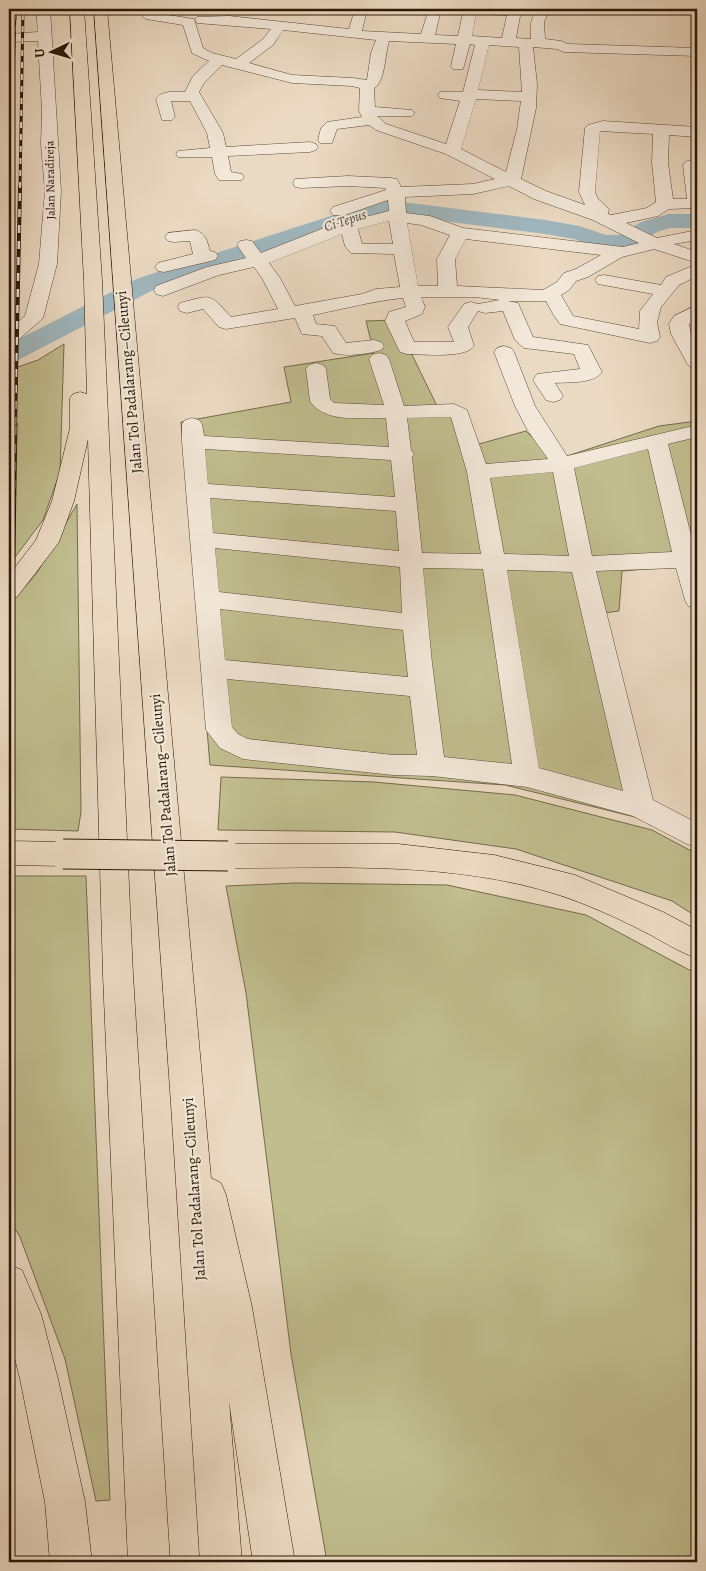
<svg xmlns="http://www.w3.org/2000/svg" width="706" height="1571" font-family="Alegreya,serif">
  <rect width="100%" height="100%" fill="#ebdac3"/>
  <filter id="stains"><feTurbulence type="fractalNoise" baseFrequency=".004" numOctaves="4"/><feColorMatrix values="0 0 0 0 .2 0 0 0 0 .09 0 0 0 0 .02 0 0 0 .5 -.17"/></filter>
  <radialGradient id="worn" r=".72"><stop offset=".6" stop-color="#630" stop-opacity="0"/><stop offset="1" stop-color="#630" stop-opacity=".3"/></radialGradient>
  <path fill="#c0bd8e" stroke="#756a4a" d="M395 320 439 410 461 408 479 444 526 431 555 460 659 426 697 421V565L622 571 619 611 596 614 639 818 505 785 210 765 181 422 291 402 284 367 374 353 366 321Z
    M64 344 60 472 43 520 9 565V370L38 360Z
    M77 504 81 812 78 831 9 829V605L37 573Z
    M221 777 374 782 515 795 652 830 697 854V917L672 901 516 849 395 832 218 830Z
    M9 876H86L110 1500 96 1501 65 1359 20 1237 9 1219Z
    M296 883 447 885 586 915 697 974V1562H327L291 1354 246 993 226 886Z"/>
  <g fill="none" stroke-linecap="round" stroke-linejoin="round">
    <path fill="#9fb7bf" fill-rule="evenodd" d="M386 200 545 220 579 226 606 235H619L641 222 669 214H697V228H670L657 232 632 247 603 249 574 239 545 234 387 214 157 288 18 360 9 362V344L139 278 340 213Z"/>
    <defs>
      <path id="minor" d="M9 9H16V20L9 24Z
        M36 9H50L61 191 57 264 43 318 16 342 9 344V329L25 316 39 264 45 191 41 144 42 111 38 41 9 42V34L38 32Z
        M142 9H154L155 13 194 19 203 48 212 53 236 59 263 39 271 29 197 23 195 20 197 17 229 16 349 29 355 9H367L362 31 421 34 429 9H441L435 35 458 36 463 13 455 12 454 9H519L521 11 516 38 531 39C530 27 530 19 538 9H550L544 22 545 39 561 41 568 44 697 48V56L564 52 557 49 533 47 537 84 536 108 521 179 546 191 585 205 579 192 585 128 588 125 603 121 697 127V137L669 135 668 163 673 199H687L683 165 685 162 691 160 697 162V208L669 209 658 216 626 223 657 238 697 230V240L674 244 697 252V263L654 249 622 257 588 277 576 281 569 290 561 295 573 316 639 329 640 311 653 294 598 284 595 280 598 276 604 275 661 285 666 277 697 264V276L679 285 661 307 657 322 660 337 657 341 650 343 560 324 553 314 546 301H508L518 303 533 337 588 345 602 372C594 384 568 382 555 383L563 396 560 400 553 402 546 400 533 380 537 374 580 369 574 354 524 348 515 340 503 311 485 313 478 311 468 327 474 346C465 359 422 354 407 354L400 352 385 321 389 312 406 307 403 298C373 301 343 309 313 315L316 324 335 326 346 343 374 340 381 342 384 346 381 350C367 354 347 357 333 353L322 336 302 334 295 318 226 329 219 327 203 309 187 313 180 311 178 307 180 303C212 295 208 292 231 317L278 309 262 278 254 267 219 275 163 296 156 294 154 290 156 286 207 267 246 258 237 245 240 241 246 240 252 241 261 253 329 226 389 211 388 200 345 215H333L330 211 333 207 386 190 385 188 348 186 301 188 295 187 293 183 295 179 348 176 391 178 397 179 401 187 473 184 495 179 446 154 376 130 369 125 337 129 332 143H320L318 140 321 128 327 122 362 117 359 111 360 88 352 86 292 83 222 65 204 83 199 92 223 133 226 147 310 142 316 144 318 147 316 150 310 152 228 156 231 172 242 174 244 177 242 180H219L215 174 212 157H178L176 154 178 151 210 148 207 133 190 101H171L175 117 172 120H162L156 99C162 90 174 92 185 92L193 76 209 61 192 53 183 25 146 19 139 13ZM476 14 507 15 502 38 472 36ZM283 30 376 40 371 53 367 80 353 78 292 75 249 63 273 45ZM389 41 456 44 451 66 453 69H463L470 44 475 45 463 92H440L438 95 440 98 460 101 446 144 386 124 377 116H412L415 113 412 110 375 107 374 88C385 83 385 54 389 41ZM489 45 519 47 522 92 478 90ZM476 99 521 101 517 129 506 172 461 149ZM600 131 653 134 652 163 656 202 647 208 611 215 608 214 609 209 598 199 595 192ZM509 186 534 199 593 220 639 243 623 247 463 228 430 216 406 213 405 197 473 194ZM389 221 393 244H362L358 229ZM407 223 421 225 450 235 437 259 438 286H418ZM342 234 345 246 351 253 394 254 400 287 376 289 362 294 295 306 280 278 269 263ZM466 239 601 255 576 269 564 273 557 282 543 290 457 286 455 259ZM421 297H475L500 300 478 304 471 302 464 304 448 327 454 342H414L405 321 422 314 425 307Z
        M195 230C206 233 207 241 210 251L215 252 218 256 215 260 164 272 158 271 155 267 158 263 193 254 190 241 174 242 168 241 165 237 168 233Z
        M697 305V319L689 324 691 334 697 346V369L690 367 687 363 671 334 669 324 674 316Z
        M504 346 511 348 514 352 535 406 567 456 697 425V437L668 444 695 551H697V608L688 606 685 600 676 568 596 571 653 800 697 823V847L687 844 633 816 527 787 432 776 393 775 243 759 220 748 206 730 182 442V424L185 420 192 418 199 420 202 424 204 436 389 447 386 418C362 417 325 424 310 401L306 369 309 365 316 363 323 365 326 369 330 399 334 403 384 405 369 359 372 355 379 353 386 355 389 359 404 406 454 404 467 410 486 464 548 459 528 431 515 406 494 352 497 348ZM451 417 467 472 481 554 422 553 412 457 414 454 411 450 407 418ZM205 449 391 460 395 497 208 484ZM648 449 672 552 592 556 574 468ZM553 472 569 556 504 554 490 478ZM210 498 396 511 399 551 213 533ZM215 548 400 567 402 613 219 592ZM423 568 483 569 512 764 444 757 432 663ZM507 570 572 572 623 791 539 768ZM220 609 403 630 408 677 225 660ZM227 679 410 696 417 755H393L248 739 238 734 232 727Z"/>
      <path id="highway" d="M70 9H84L102 281 133 975 170 1562H128L103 975 88 439 74 501 59 542 17 597 9 599V575L36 540 52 501 70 428V398L73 394 80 392 87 394 84 281Z
        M94 9H107L211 1178 221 1183 226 1195 252 1307 295 1562H253L229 1401 242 1562H200L171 1104Z
        M9 841 63 842 73 846 77 854 73 862 63 866 9 865Z
        M228 844H398L494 855 575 875 663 912 697 930V958C678 952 661 940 643 931 620 919 584 903 559 895 453 861 338 868 228 868L218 864 214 856 218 848Z
        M9 1265 22 1270 41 1314 58 1379 85 1502 92 1562H50L45 1502 20 1379 9 1335Z"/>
    </defs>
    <use href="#minor" stroke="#5a4834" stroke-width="1"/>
    <use href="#highway" stroke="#2a1705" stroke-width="1"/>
    <use href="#minor" fill="#f2e7d8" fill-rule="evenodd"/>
    <use href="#highway" fill="#ebdac3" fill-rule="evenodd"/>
    <defs>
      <path id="rail-far3" d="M10 188 15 9
        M20 188 23 9"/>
      <path id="rail-far2" d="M9 233 10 187
        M15 425 20 187"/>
      <path id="rail-far1" d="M10 723 15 423"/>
      <path id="rail" d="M9 768 10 722"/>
    </defs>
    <use href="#rail-far3" stroke="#2a1705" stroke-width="3"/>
    <use href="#rail-far2" stroke="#2a1705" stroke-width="4"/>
    <use href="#rail-far1" stroke="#2a1705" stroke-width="5"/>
    <use href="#rail" stroke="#2a1705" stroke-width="5.5"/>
    <use href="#rail-far3" stroke="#f2e7d8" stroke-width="2" stroke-dasharray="6" stroke-linecap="butt"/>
    <use href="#rail-far2" stroke="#f2e7d8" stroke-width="2.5" stroke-dasharray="8" stroke-linecap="butt"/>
    <use href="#rail-far1" stroke="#f2e7d8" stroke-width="3" stroke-dasharray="9" stroke-linecap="butt"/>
    <use href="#rail" stroke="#f2e7d8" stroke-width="4" stroke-dasharray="12" stroke-linecap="butt"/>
    <defs>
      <path id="highway-bridge" d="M63 854 228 856"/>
    </defs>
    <use href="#highway-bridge" stroke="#2a1705" stroke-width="31" stroke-linecap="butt"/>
    <use href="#highway-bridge" stroke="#ebdac3" stroke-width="29"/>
  </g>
  <g text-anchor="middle" stroke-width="4.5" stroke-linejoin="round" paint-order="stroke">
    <g font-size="12" fill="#2a1705" stroke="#f2e7d8">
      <text transform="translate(50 180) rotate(-91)" y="4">Jalan Naradireja</text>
    </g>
    <g font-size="14" font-style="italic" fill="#534f46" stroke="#f2e7d8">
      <text transform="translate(345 220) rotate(-18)" y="5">Ci Tepus</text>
    </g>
    <g font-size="15" fill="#2a1705" stroke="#f2e7d8">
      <text transform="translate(129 382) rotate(-95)" y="5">Jalan Tol Padalarang–Cileunyi</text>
      <text transform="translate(163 785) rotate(-95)" y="5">Jalan Tol Padalarang–Cileunyi</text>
      <text transform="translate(194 1189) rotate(-94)" y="5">Jalan Tol Padalarang–Cileunyi</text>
    </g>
  </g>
  <rect width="706" height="1571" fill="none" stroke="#ebdac3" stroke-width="30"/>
  <rect x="10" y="10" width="686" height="1551" fill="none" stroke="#2a1705" stroke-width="2.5"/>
  <rect x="15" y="15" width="676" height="1541" fill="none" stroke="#2a1705"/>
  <g transform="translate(52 52) rotate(265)" stroke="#f2e7d8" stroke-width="4" paint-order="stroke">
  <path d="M0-4L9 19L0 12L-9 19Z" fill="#2a1705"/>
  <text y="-8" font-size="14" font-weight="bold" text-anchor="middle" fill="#2a1705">U</text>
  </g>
  <rect width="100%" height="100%" filter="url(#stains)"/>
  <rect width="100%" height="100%" fill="url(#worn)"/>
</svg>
